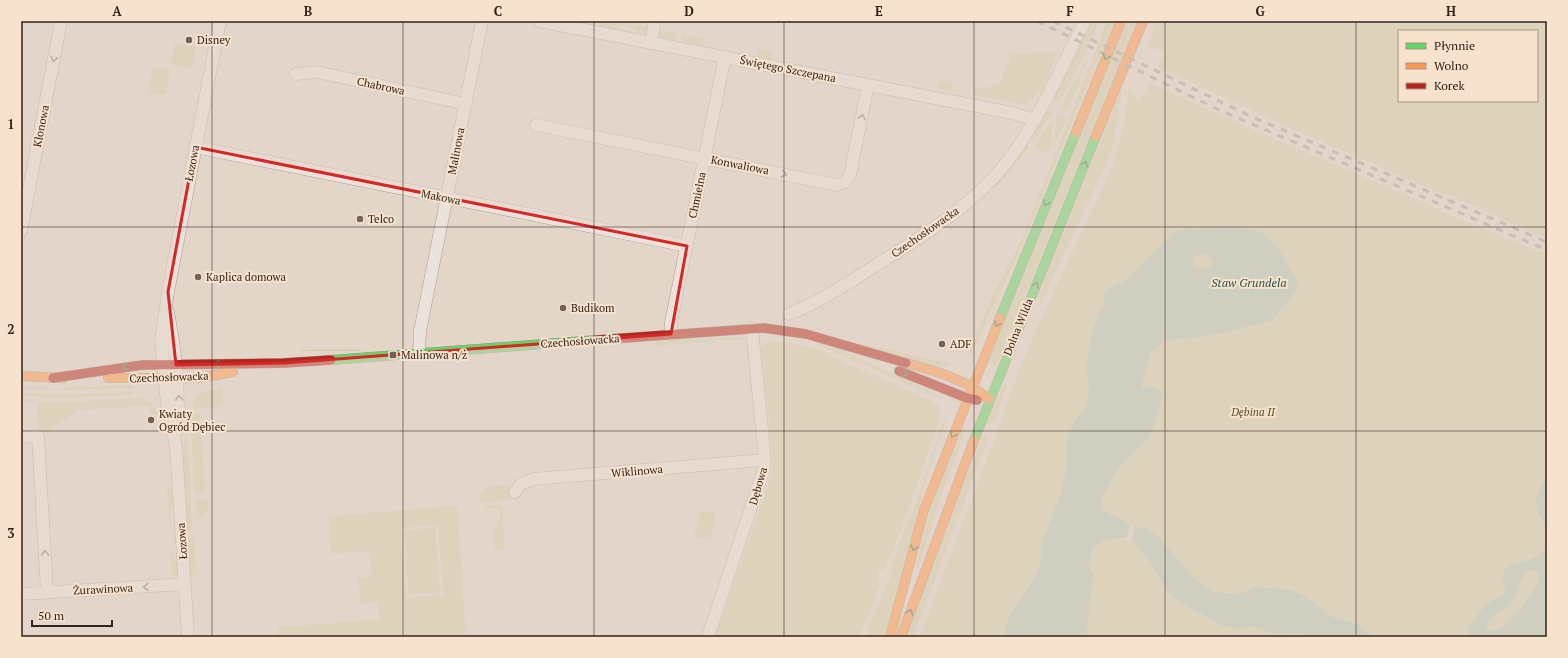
<svg xmlns="http://www.w3.org/2000/svg" width="1568" height="658" font-family="'PT Serif',serif">
  <rect width="100%" height="100%" fill="#e3d6c9"/>
  <path fill="#d6ceab" fill-rule="evenodd" d="M601 21 617 24 616 30 600 27Z
    M1092 21H1099L1084 56 1062 98 1057 101 1052 99Z
    M1107 21H1114L1015 262 988 317 971 356 968 352 991 299 1021 241Z
    M1127 21H1137L996 366 987 363Z
    M1157 21H1547V238L1486 212 1485 210 1445 193 1444 195 1257 113 1158 67 1165 52 1150 47 1144 54ZM1399 31H1537V101H1399Z
    M631 24 649 28 646 34 638 33Z
    M658 30 677 33 676 40 659 37Z
    M682 35 704 39 702 45 681 41Z
    M175 43 196 47 192 68 171 64Z
    M758 49 772 52 771 59 756 56Z
    M1058 52 1042 94 1037 92C1033 100 1030 105 1020 104L973 95 975 88 983 89 1001 82 1011 54Z
    M1088 57 1069 109 1065 111 1059 110Z
    M156 67 170 70 166 94H148L152 70Z
    M938 81 953 84 951 92 937 89Z
    M1150 83 1249 128 1439 209V211L1547 255V637H920L997 433 1011 391 1039 323 1110 173 1123 131 1129 88 1139 102Z
    M1122 89 1113 144 1103 171 1038 308 1044 280Z
    M1049 111 1053 112 1034 140 1030 139 1045 113Z
    M1057 113 1064 116 1065 121 1053 148Z
    M1053 119 1051 144 1047 154 1034 145Z
    M1027 144 1028 149 994 189 993 186Z
    M742 337 744 339 654 346 653 341Z
    M777 341 812 348 935 403 940 408V417L907 513 885 569 879 571 878 578 880 585 859 637H715L770 480 773 459 761 348 763 343Z
    M814 343 839 349 942 397H937Z
    M859 343 952 364 936 368Z
    M355 349 366 351H301L299 350Z
    M1005 381 1006 387 995 420 991 424H986Z
    M134 385V388L53 390 21 388V386L53 389Z
    M222 388 223 402 220 403V407L193 408 192 406C197 389 206 391 222 388Z
    M21 391 53 395 134 392 131 395 53 398 21 395Z
    M140 398 149 401 158 414H150L149 406 77 410 49 432H38L37 402H21V399L54 403Z
    M200 414 205 493 195 494 190 417 191 415Z
    M186 417 193 531 190 532 186 527 183 461Z
    M947 420 931 461 886 637H865L893 571 890 569 916 502 943 422Z
    M962 426 966 428 941 496 919 566 915 568 933 503Z
    M984 434 987 436V442L913 637H904Z
    M505 485 509 486 511 500 480 502 478 495C484 484 495 485 505 485Z
    M171 487 174 505 170 510 171 522 169 523 167 488Z
    M209 499V509L197 520 196 500Z
    M502 505 505 549 495 550 493 526H496V521H500V509L485 508 484 506Z
    M457 506 466 637H278V627L379 620 378 602 360 604 358 578 372 577 370 551 331 554 329 516ZM438 525 444 595 406 598 401 528Z
    M701 510 716 513 710 540 694 536Z
    M435 528 440 592 409 594 404 530Z
    M191 538H194L196 573 191 576 189 574 187 543Z
    M171 554H173L174 560 177 563 179 576H172Z"/>
  <path fill="#b5c7b8" fill-rule="evenodd" d="M1222 226C1235 228 1256 228 1267 236 1278 244 1291 271 1298 283L1296 292 1271 321 1211 335 1164 341 1150 354 1142 384 1143 388H1148L1151 386 1159 390 1162 398 1159 411 1149 438 1119 466 1102 498 1101 509C1109 515 1119 516 1124 520 1129 524 1130 527 1136 529L1140 527 1148 529 1158 537 1196 580 1213 592 1239 594 1255 587 1290 590 1303 595 1332 617 1357 624 1374 637H1316L1299 633 1281 634 1270 633 1263 629 1247 626 1238 629 1223 626 1178 601 1168 593 1150 561 1132 540 1125 537 1106 540 1093 547 1089 566 1093 574 1086 637H1003L1010 615 1028 589 1039 569 1042 553 1041 541 1046 533 1062 491 1067 466V439L1074 421 1086 408 1089 390 1087 367 1091 336 1099 312 1104 305V292L1114 285 1124 282 1175 232 1188 228 1197 229ZM1202 254C1208 255 1211 256 1213 262 1208 271 1198 271 1192 264L1194 256Z
    M1547 480V527C1535 511 1531 495 1547 480Z
    M1547 548V637H1468V628L1486 604 1502 595 1506 587 1502 578 1506 568C1519 561 1538 561 1547 548ZM1531 570 1537 571C1539 574 1540 576 1539 580 1536 593 1507 625 1495 631L1487 630V623C1496 613 1509 608 1515 596 1521 587 1519 574 1531 570Z"/>
  <path fill="#e3d6c9" d="M1130 525 1135 527 1131 542 1126 540Z"/>
  <g fill="none" stroke-linecap="round" stroke-linejoin="round">
    <defs>
      <path id="street" d="M539 21 1012 113 1035 120
        M651 43 655 21
        M296 74 317 72 466 104
        M536 125 837 185 845 182 850 175 868 85
        M195 147 687 246
        M21 231 61 21
        M168 312C176 352 180 391 177 431
        M789 314C819 302 846 285 873 267 923 236 978 203 1013 154 1042 113 1062 66 1085 21
        M671 334V322L725 57
        M419 353 420 331 482 21
        M21 437 38 436 47 591
        M515 492 521 484 533 479 765 460
        M21 594 185 584
        M188 637 176 446 167 404 161 340 168 292 220 21
        M708 637 764 469 765 460 752 329"/>
      <path id="fast" d="M1000 318 1076 132
        M331 360 597 340
        M974 440 1096 136"/>
      <path id="slow" d="M1076 132 1121 21
        M1096 136 1143 21
        M906 363C936 371 964 379 989 399
        M21 376 63 378
        M108 378H199L233 372
        M890 637 924 510 1000 318
        M901 637 974 440"/>
      <path id="jam" d="M597 340 764 328 806 334 906 363
        M899 371 967 398 977 400
        M53 378 142 365 284 363 331 360"/>
    </defs>
    <use href="#street" stroke="#a89c93" stroke-width="13"/>
    <use href="#fast" stroke="#978b83" stroke-width="10"/>
    <use href="#slow" stroke="#978b83" stroke-width="10"/>
    <use href="#jam" stroke="#978b83" stroke-width="10"/>
    <use href="#street" stroke="#ebe3db" stroke-width="12"/>
    <use href="#fast" stroke="#63d668" stroke-width="9"/>
    <use href="#slow" stroke="#ff974d" stroke-width="9"/>
    <use href="#jam" stroke="#b3261e" stroke-width="9"/>
    <path stroke="#aaa29b" stroke-width="3" stroke-dasharray="7 7" stroke-linecap="butt" d="M1037 21 1219 110 1547 250
      M1053 21 1250 116 1547 242"/>
  </g>
  <defs><path id="oneway-chevron" d="M-2-3.5L2.5 0L-2 3.5" fill="none" stroke-width="1.6" stroke-linecap="round" stroke-linejoin="round"/></defs>
  <g stroke="#4c7c42">
    <use href="#oneway-chevron" transform="translate(1106 57) rotate(112)"/>
    <use href="#oneway-chevron" transform="translate(1085 164) rotate(-68)"/>
    <use href="#oneway-chevron" transform="translate(1046 203) rotate(112)"/>
    <use href="#oneway-chevron" transform="translate(1036 285) rotate(-68)"/>
    <use href="#oneway-chevron" transform="translate(997 324) rotate(112)"/>
    <use href="#oneway-chevron" transform="translate(217 364) rotate(179)"/>
    <use href="#oneway-chevron" transform="translate(125 367) rotate(172)"/>
    <use href="#oneway-chevron" transform="translate(905 374) rotate(22)"/>
    <use href="#oneway-chevron" transform="translate(953 435) rotate(112)"/>
    <use href="#oneway-chevron" transform="translate(914 548) rotate(105)"/>
    <use href="#oneway-chevron" transform="translate(910 612) rotate(-71)"/>
  </g>
  <g stroke="#90837b">
    <use href="#oneway-chevron" transform="translate(54 59) rotate(101)"/>
    <use href="#oneway-chevron" transform="translate(862 117) rotate(-78)"/>
    <use href="#oneway-chevron" transform="translate(784 174) rotate(11)"/>
    <use href="#oneway-chevron" transform="translate(179 398) rotate(-93)"/>
    <use href="#oneway-chevron" transform="translate(45 553) rotate(-93)"/>
    <use href="#oneway-chevron" transform="translate(146 587) rotate(177)"/>
  </g>
  <path d="M0 0H1568V658H0ZM195 147 687 246 671 334 284 363 176 365 168 292Z" fill="#e3d6c9" fill-opacity=".55" fill-rule="evenodd"/>
  <path fill="none" stroke="#d62828" stroke-width="3" stroke-linejoin="round" d="M195 147 687 246 671 334 284 363 176 365 168 292Z"/>
  <path fill="none" stroke="#36231b" stroke-width="1" stroke-opacity="0.55" d="M212 21V637M403 21V637M594 21V637M784 21V637M974 21V637M1165 21V637M1356 21V637M21 227H1547M21 431H1547"/>
  <g fill="#736258" stroke="#f6e2cd" stroke-width="1.5">
    <circle cx="189" cy="40" r="4"/>
    <circle cx="360" cy="219" r="4"/>
    <circle cx="198" cy="277" r="4"/>
    <circle cx="563" cy="308" r="4"/>
    <circle cx="942" cy="344" r="4"/>
    <rect x="389" y="351" width="8" height="8" rx="2"/>
    <circle cx="151" cy="420" r="4"/>
  </g>
  <g text-anchor="middle" stroke-width="4" stroke-linejoin="round" paint-order="stroke">
    <g font-size="11" fill="#36231b" stroke="#f6e2cd" text-anchor="start">
      <text x="197" y="44">Disney</text>
      <text x="368" y="223">Telco</text>
      <text x="206" y="281">Kaplica domowa</text>
      <text x="571" y="312">Budikom</text>
      <text x="950" y="348">ADF</text>
      <text x="401" y="359">Malinowa n/ż</text>
      <text x="159" y="418">Kwiaty<tspan x="159" dy="13">Ogród Dębiec</tspan></text>
    </g>
    <g font-size="11" fill="#36231b" stroke="#f6e2cd">
      <text transform="translate(788 69) rotate(11)" y="4">Świętego Szczepana</text>
      <text transform="translate(381 86) rotate(12)" y="4">Chabrowa</text>
      <text transform="translate(41 126) rotate(-79)" y="4">Klonowa</text>
      <text transform="translate(456 151) rotate(-79)" y="4">Malinowa</text>
      <text transform="translate(192 163) rotate(-79)" y="4">Łozowa</text>
      <text transform="translate(740 165) rotate(11)" y="4">Konwaliowa</text>
      <text transform="translate(697 195) rotate(-78)" y="4">Chmielna</text>
      <text transform="translate(441 197) rotate(11)" y="4">Makowa</text>
      <text transform="translate(925 232) rotate(-35)" y="4">Czechosłowacka</text>
      <text transform="translate(1018 327) rotate(-68)" y="4">Dolna Wilda</text>
      <text transform="translate(580 341) rotate(-4)" y="4">Czechosłowacka</text>
      <text transform="translate(169 377) rotate(-2)" y="4">Czechosłowacka</text>
      <text transform="translate(637 471) rotate(-5)" y="4">Wiklinowa</text>
      <text transform="translate(758 486) rotate(-74)" y="4">Dębowa</text>
      <text transform="translate(182 541) rotate(-94)" y="4">Łozowa</text>
      <text transform="translate(103 589) rotate(-3)" y="4">Żurawinowa</text>
    </g>
    <g font-size="11" font-style="italic" fill="#515322" stroke="#f6e2cd">
      <text x="1253" y="416">Dębina II</text>
    </g>
    <g font-size="12" font-style="italic" fill="#2a564a" stroke="#f6e2cd">
      <text x="1249" y="287">Staw Grundela</text>
    </g>
  </g>
  <rect width="1568" height="658" fill="none" stroke="#f6e2cd" stroke-width="44"/>
  <rect x="1398" y="30" width="140" height="72" fill="#f6e2cd" stroke="#a99686"/>
  <rect x="1406" y="43" width="20" height="6" fill="#63d668" stroke="#a99686"/>
  <text x="1434" y="50" font-size="12" fill="#36231b">Płynnie</text>
  <rect x="1406" y="63" width="20" height="6" fill="#ff974d" stroke="#a99686"/>
  <text x="1434" y="70" font-size="12" fill="#36231b">Wolno</text>
  <rect x="1406" y="83" width="20" height="6" fill="#b3261e" stroke="#a99686"/>
  <text x="1434" y="90" font-size="12" fill="#36231b">Korek</text>
  <path d="M32 620v6h80v-6" fill="none" stroke="#36231b" stroke-width="2"/>
  <text x="38" y="620" font-size="12" fill="#36231b" stroke="#f6e2cd" stroke-width="3" paint-order="stroke">50 m</text>
  <rect x="22" y="22" width="1524" height="614" fill="none" stroke="#36231b" stroke-width="1.5"/>
  <g font-size="13" text-anchor="middle" font-weight="bold" fill="#36231b">
    <text x="117" y="16">A</text>
    <text x="308" y="16">B</text>
    <text x="498" y="16">C</text>
    <text x="689" y="16">D</text>
    <text x="879" y="16">E</text>
    <text x="1070" y="16">F</text>
    <text x="1260" y="16">G</text>
    <text x="1451" y="16">H</text>
    <text x="11" y="129">1</text>
    <text x="11" y="334">2</text>
    <text x="11" y="538">3</text>
  </g>
</svg>
